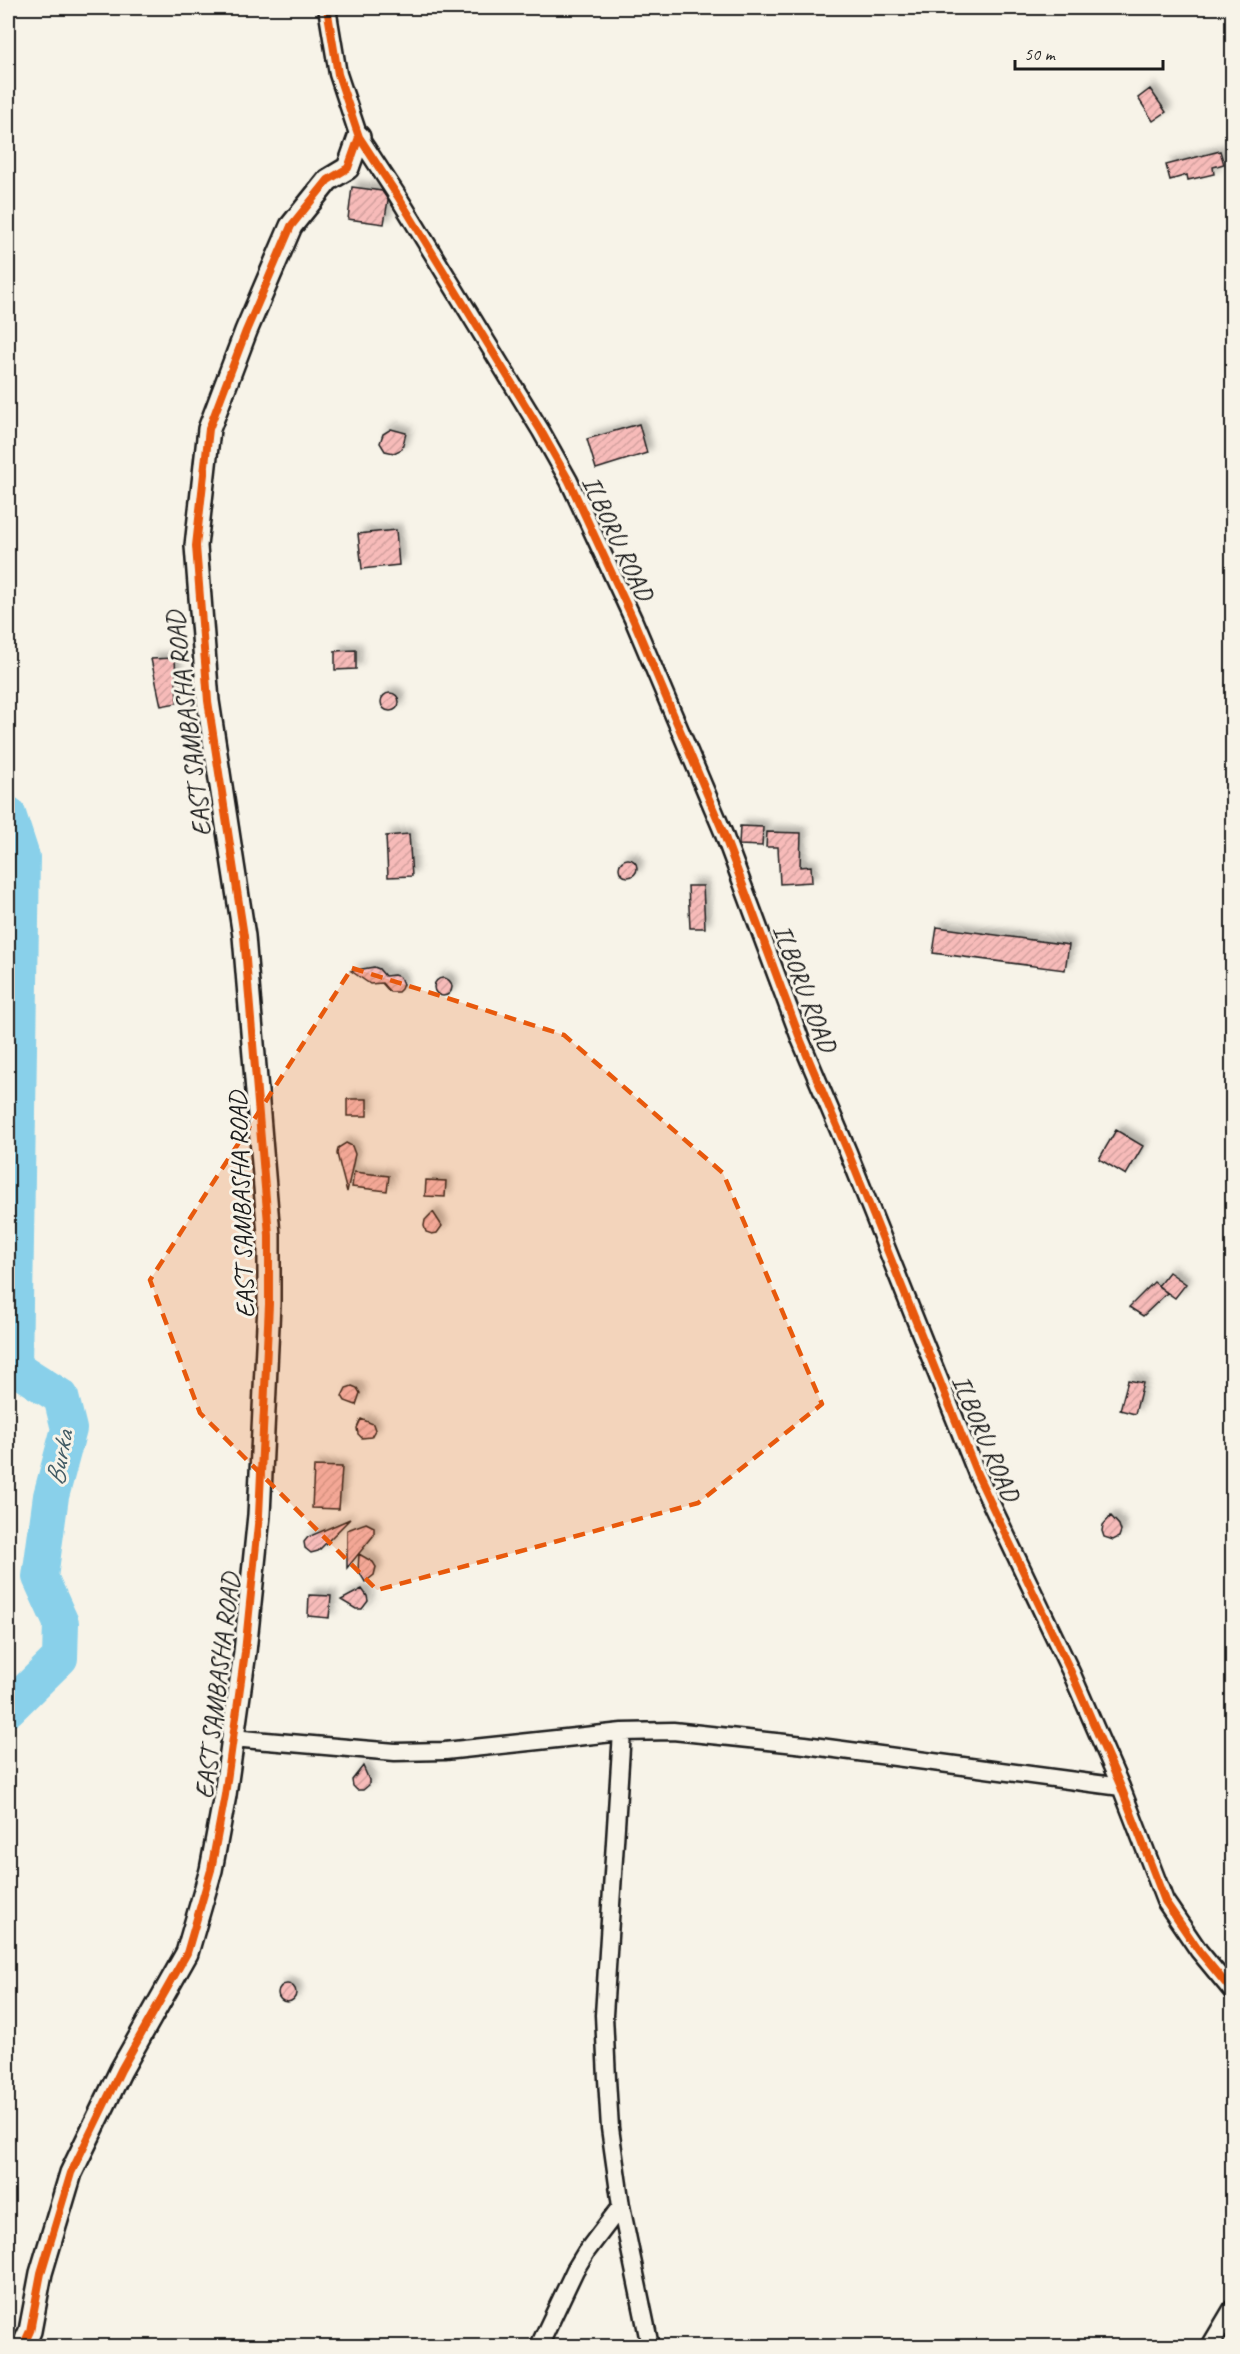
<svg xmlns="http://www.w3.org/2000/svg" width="1240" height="2354" font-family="Caveat,sans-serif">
  <defs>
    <pattern id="building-hatch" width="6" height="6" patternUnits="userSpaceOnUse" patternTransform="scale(1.5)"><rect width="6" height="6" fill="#f7bbb9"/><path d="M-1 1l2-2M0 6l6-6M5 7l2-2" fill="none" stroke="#d3a09e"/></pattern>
    <filter id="shadow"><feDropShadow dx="5.5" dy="-5.5" stdDeviation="3" flood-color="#0004"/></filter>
  </defs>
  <rect width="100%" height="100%" fill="#f7f3e8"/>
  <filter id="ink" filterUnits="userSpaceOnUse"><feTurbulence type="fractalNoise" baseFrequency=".0167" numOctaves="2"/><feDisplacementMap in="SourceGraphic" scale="12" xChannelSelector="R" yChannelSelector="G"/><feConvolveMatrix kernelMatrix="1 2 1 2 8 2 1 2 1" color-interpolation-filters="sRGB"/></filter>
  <g filter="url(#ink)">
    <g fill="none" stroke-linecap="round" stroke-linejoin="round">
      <path stroke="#89d0ea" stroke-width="36" d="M8 814 22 857 14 1367 61 1397 69 1429 51 1496 40 1577 61 1623 60 1658 8 1709"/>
    </g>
    <path fill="url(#building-hatch)" stroke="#1c1c1c" stroke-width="1.5" filter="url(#shadow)" d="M1150 89 1166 112 1153 121 1138 98Z
      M1220 151 1224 164 1213 167 1214 174 1188 180 1187 175 1170 180 1166 165Z
      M352 187 382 191 388 200 384 224 348 219Z
      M639 424 647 453 596 469 587 439Z
      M391 429 406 433 402 449 394 453 385 451 380 443 383 434Z
      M396 530 399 565 362 569 358 534Z
      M356 650V669L335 670V651Z
      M175 658 177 703 161 706 151 659Z
      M381 702a9 9 0 1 1 18 0a9 9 0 1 1-18 0Z
      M740 826 763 827 762 846 739 845Z
      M767 832 801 833 800 867 811 866 812 882 780 884 778 847H766Z
      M409 834 412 876 388 877 386 836Z
      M619 868a9 9 0 1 1 18 0a9 9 0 1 1-18 0Z
      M688 886H703L705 928H690Z
      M937 927 1069 945 1065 970 933 953Z
      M374 967 379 969 385 976 394 975 400 977 403 984 401 989 398 992H390L382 983 370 984 351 971Z
      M434 987a9 9 0 1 1 18 0a9 9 0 1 1-18 0Z
      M347 1099H367V1116H347Z
      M1116 1130 1143 1146 1126 1175 1099 1159Z
      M346 1143 352 1146 355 1154 347 1192 337 1154 338 1148Z
      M354 1172 389 1176 387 1191 352 1187Z
      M426 1180 446 1181 445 1197 425 1196Z
      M433 1212 442 1226 437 1233 432 1234 426 1232 424 1226 425 1220Z
      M1169 1272 1186 1284 1175 1298 1158 1286Z
      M1154 1282 1167 1293 1143 1316 1129 1307Z
      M1128 1380 1143 1383 1135 1414 1120 1410Z
      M352 1386 357 1388 360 1393 356 1405 345 1401 342 1396 346 1388Z
      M361 1419 373 1424 375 1430 371 1437 362 1438 358 1434 357 1428Z
      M314 1466 342 1467 339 1509 312 1508Z
      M1111 1516 1119 1525 1121 1531 1119 1537 1113 1540 1104 1537 1102 1531 1103 1525Z
      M350 1519 318 1551 311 1553 305 1548 304 1542 308 1537Z
      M366 1523 374 1527V1535L347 1568V1530Z
      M359 1554 373 1562 376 1567 374 1575 365 1582 358 1570Z
      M362 1589 367 1596 368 1601 362 1609H356L341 1600Z
      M309 1595 331 1596 329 1618 308 1616Z
      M363 1766 369 1780V1785L363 1790H357L353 1786 352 1780Z
      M278 1993a9 9 0 1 1 18 0a9 9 0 1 1-18 0Z"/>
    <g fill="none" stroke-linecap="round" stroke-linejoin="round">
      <defs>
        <path id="minor" d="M327 8 338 74 359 137 397 195 541 431 569 481 633 619 723 832 801 1041 848 1152 977 1474 1071 1672 1121 1787 1165 1901 1199 1951 1232 1991
          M622 1732 604 2015 607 2079 610 2128 621 2206 650 2346
          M232 1738 395 1752 445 1751 622 1732 673 1731 805 1745 1121 1787
          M539 2346 575 2270 586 2252 621 2206
          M1210 2346 1232 2309"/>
        <path id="tertiary" d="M23 2346 30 2331 41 2273 71 2173 121 2070 187 1953 211 1870 225 1795 245 1652 259 1515 269 1304V1235L244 936 208 701 196 546 209 429 246 331 291 226 328 180 348 168 359 137"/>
      </defs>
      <use href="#minor" stroke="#1c1c1c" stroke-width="21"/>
      <use href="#tertiary" stroke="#1c1c1c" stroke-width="26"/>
      <use href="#minor" stroke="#f7f3e8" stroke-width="16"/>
      <use href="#tertiary" stroke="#f7f3e8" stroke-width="21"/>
      <defs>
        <path id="cycleway" d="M327 8 338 74 359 137 397 195 541 431 569 481 633 619 723 832 801 1041 848 1152 977 1474 1071 1672 1121 1787 1165 1901 1199 1951 1232 1991
          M23 2346 30 2331 41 2273 71 2173 121 2070 187 1953 211 1870 225 1795 245 1652 259 1515 269 1304V1235L244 936 208 701 196 546 209 429 246 331 291 226 328 180 348 168 359 137"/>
      </defs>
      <use href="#cycleway" stroke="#f7f3e8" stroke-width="11"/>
      <use href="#cycleway" stroke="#e8590c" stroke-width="8"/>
    </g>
  </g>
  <path fill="#e8590c" fill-opacity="0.2" stroke="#e8590c" stroke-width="4.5" stroke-dasharray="12 8" stroke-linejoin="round" d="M352 968 564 1035 723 1173 822 1404 698 1503 377 1590 200 1413 150 1280Z"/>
  <g text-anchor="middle" stroke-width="6" stroke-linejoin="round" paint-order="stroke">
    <g font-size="26" fill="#1c1c1c" stroke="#f7f3e8">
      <text transform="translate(618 538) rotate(65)" y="9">ILBORU ROAD</text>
      <text transform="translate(188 724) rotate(-97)" y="9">EAST SAMBASHA ROAD</text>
      <text transform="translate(805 988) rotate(69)" y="9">ILBORU ROAD</text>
      <text transform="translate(241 1205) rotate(-92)" y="9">EAST SAMBASHA ROAD</text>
      <text transform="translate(986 1438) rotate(67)" y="9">ILBORU ROAD</text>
      <text transform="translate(217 1686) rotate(-83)" y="9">EAST SAMBASHA ROAD</text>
    </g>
    <g font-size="27" font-style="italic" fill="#425b64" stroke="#f7f3e8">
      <text transform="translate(59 1458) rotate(-79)" y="9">Burka</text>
    </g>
  </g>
  <rect width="1240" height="2354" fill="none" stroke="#f7f3e8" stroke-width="30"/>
  <rect x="15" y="15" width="1210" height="2324" fill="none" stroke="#1c1c1c" stroke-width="2" filter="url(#ink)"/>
  <path d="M1015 60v9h148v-9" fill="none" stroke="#1c1c1c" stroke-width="3"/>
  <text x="1024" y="60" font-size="18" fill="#1c1c1c" stroke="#f7f3e8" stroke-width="4.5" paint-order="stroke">50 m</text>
</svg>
